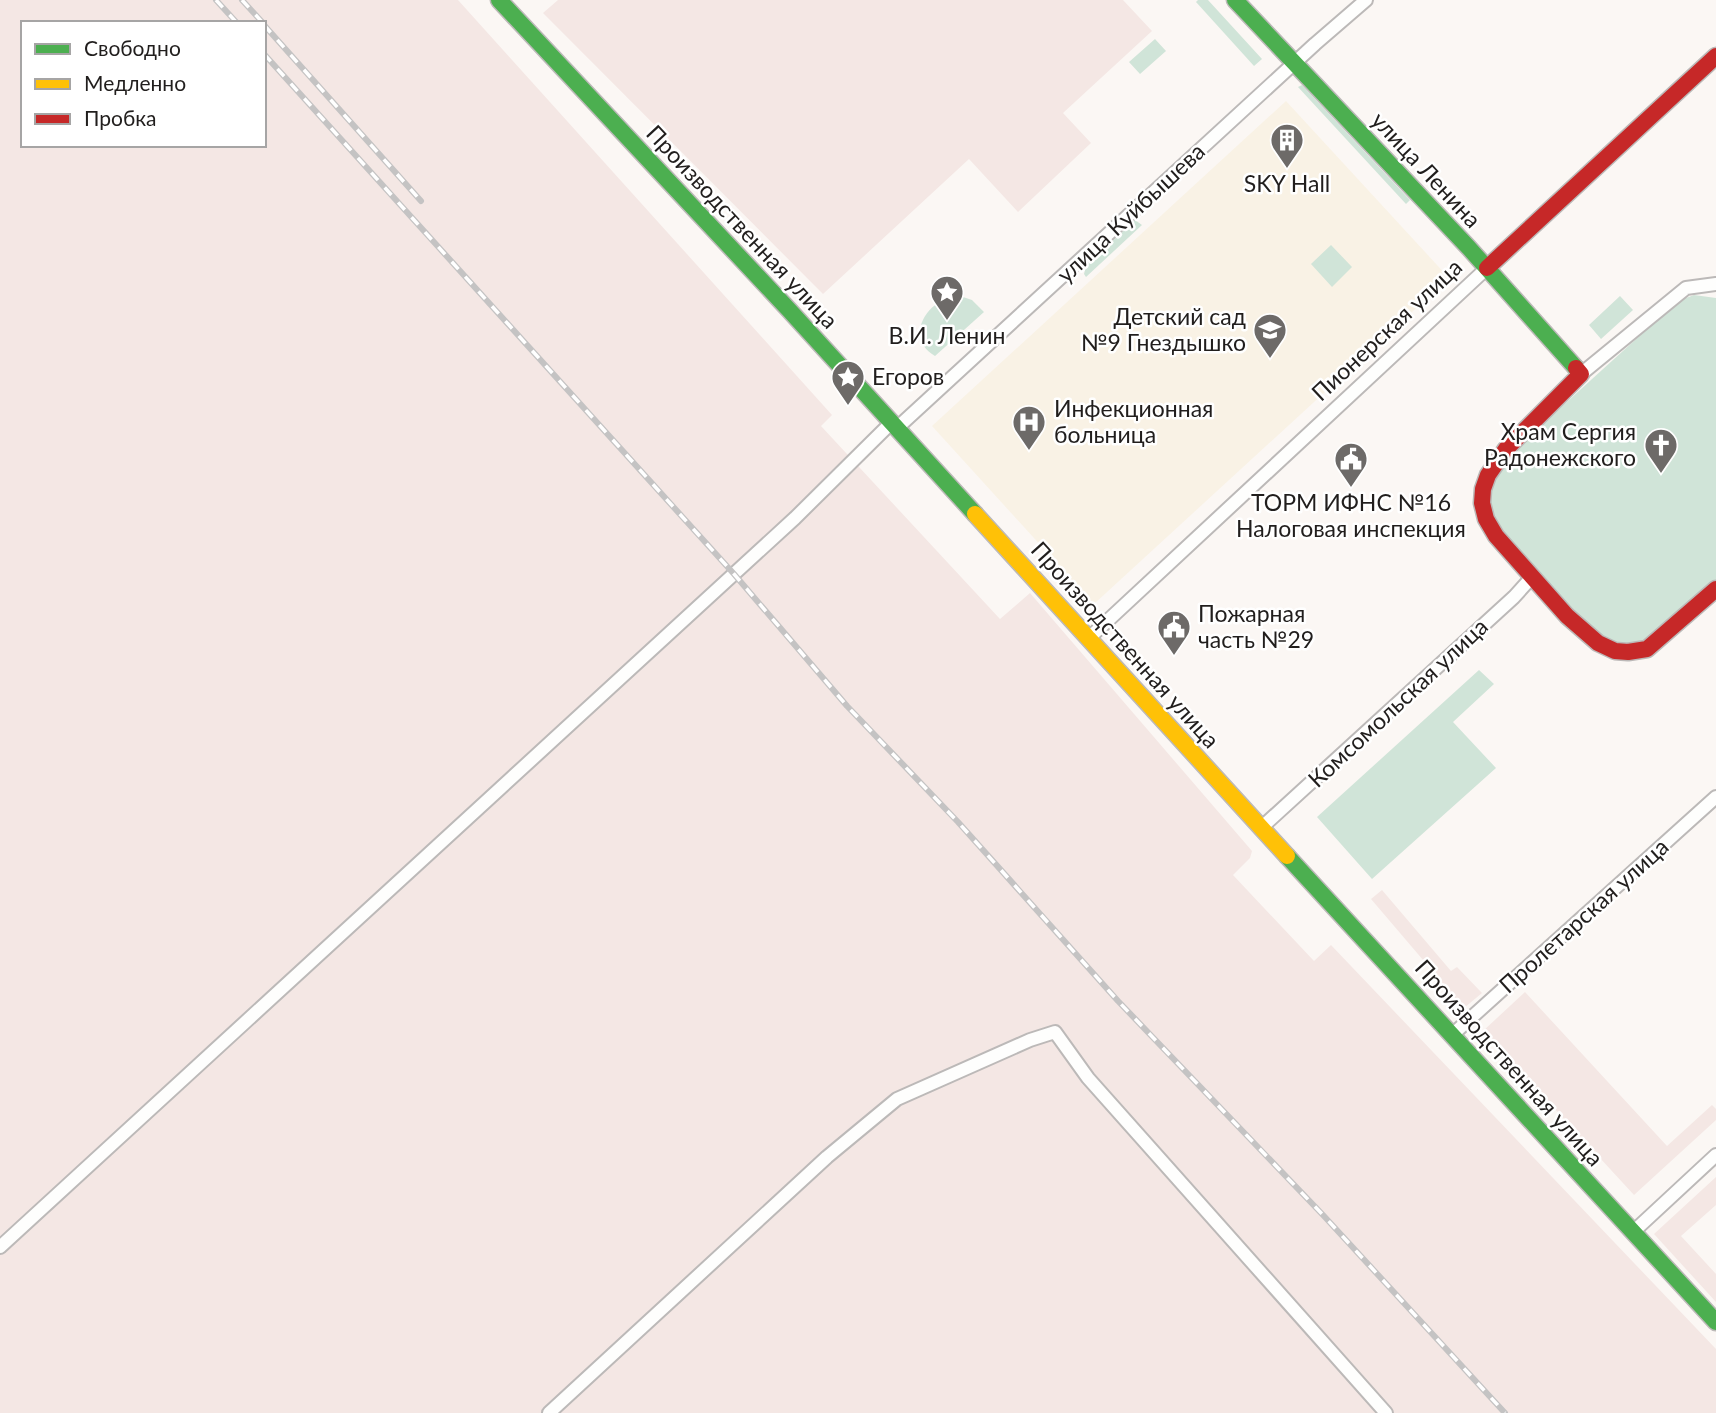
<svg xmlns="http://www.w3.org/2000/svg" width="1716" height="1413" font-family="Lato,sans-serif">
  <rect width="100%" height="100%" fill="#fbf7f4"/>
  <path fill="#f9f2e5" d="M1286 101 1449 278 1094 604 932 426Z"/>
  <path fill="#f4e7e4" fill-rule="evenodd" d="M0 0H458L832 415 821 426 1000 619 1030 593 1252 851 1250 858 1233 875 1314 961 1331 945 1716 1349V1413H0ZM23 23H264V145H23Z
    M558 0H1123L1152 31 1063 113 1091 143 1018 212 969 159 823 294 543 13Z
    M1382 890 1451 971 1457 967 1482 993 1464 1008 1371 899Z
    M1525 992 1667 1146 1712 1105 1716 1109V1120L1634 1195 1483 1031Z
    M1716 1177V1205L1681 1236 1716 1274V1302L1654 1234Z"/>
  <path fill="#d0e4d8" d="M1198 0H1208L1262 59 1254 66 1196 2Z
    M1155 39 1166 51 1140 74 1129 62Z
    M1302 85 1410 200 1406 204 1298 87Z
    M1135 220 1142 225 1086 277 1084 274 1086 266Z
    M1331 245 1352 267 1332 287 1311 264Z
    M1694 295 1716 298V580L1653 638 1632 647 1614 645 1584 624 1494 522C1484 494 1491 484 1504 459L1678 301Z
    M960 296 972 300 984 312 935 356C902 337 929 296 960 296Z
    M1620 296 1633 310 1601 339 1589 325Z
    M1479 670 1494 684 1453 722 1496 768 1372 879 1317 817Z"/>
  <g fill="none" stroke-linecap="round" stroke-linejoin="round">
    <defs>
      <path id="street" d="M1581 374 1686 288 1716 284
        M897 428 1315 44 1366 0
        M1089 638 1487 268
        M1261 828 1514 597 1532 577
        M1452 1035 1716 797
        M1633 1232 1716 1155
        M0 1247 795 518 892 422
        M549 1413 827 1157 897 1099 1030 1040 1055 1032 1088 1078 1386 1413"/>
      <path id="fast" d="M499 0 790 311 975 514
        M1235 0 1469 248 1576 368
        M1287 856 1716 1322"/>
      <path id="slow" d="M975 514 1287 856"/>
      <path id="jam" d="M1487 268 1716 56
        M1576 368 1581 374 1506 449 1488 475 1483 489 1482 503 1486 519 1496 536 1567 616 1598 643 1615 651 1628 652 1647 649 1716 589"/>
    </defs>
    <use href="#street" stroke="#bcb9b8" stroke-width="16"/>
    <use href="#fast" stroke="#bcb9b8" stroke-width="19"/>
    <use href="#slow" stroke="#bcb9b8" stroke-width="19"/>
    <use href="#jam" stroke="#bcb9b8" stroke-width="19"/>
    <use href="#street" stroke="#fefefd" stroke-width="12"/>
    <use href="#fast" stroke="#4caf50" stroke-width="16"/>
    <use href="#slow" stroke="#ffc107" stroke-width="16"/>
    <use href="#jam" stroke="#c62828" stroke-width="16"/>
    <defs>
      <path id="rail" d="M216 0 237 23
        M242 0 263 23
        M264 25 421 201
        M264 54 734 574 847 706 958 822 1118 1001 1323 1215 1505 1413"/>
    </defs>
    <use href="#rail" stroke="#c4c3c3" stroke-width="6"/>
    <use href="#rail" stroke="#fff" stroke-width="3.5" stroke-dasharray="10" stroke-linecap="butt"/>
  </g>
  <defs>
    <symbol id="building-pin" viewBox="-11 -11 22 30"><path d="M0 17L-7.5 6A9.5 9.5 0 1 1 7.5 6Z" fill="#6d6a68" stroke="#fff"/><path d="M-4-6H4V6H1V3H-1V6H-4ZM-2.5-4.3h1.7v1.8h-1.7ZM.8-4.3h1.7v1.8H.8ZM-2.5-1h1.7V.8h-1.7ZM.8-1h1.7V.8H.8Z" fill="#fff"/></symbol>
    <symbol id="sight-pin" viewBox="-11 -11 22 30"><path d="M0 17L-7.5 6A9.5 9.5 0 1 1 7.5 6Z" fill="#6d6a68" stroke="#fff"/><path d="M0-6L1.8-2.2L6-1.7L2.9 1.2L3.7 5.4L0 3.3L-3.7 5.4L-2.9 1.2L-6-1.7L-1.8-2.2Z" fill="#fff"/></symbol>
    <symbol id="school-pin" viewBox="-11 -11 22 30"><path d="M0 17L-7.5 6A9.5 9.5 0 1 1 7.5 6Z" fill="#6d6a68" stroke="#fff"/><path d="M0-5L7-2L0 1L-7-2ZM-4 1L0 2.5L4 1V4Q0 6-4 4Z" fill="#fff"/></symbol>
    <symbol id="hospital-pin" viewBox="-11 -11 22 30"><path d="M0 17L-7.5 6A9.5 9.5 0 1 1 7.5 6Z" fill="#6d6a68" stroke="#fff"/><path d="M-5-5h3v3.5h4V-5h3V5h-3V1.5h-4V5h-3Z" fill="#fff"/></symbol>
    <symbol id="church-pin" viewBox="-11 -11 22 30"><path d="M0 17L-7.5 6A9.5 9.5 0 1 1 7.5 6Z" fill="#6d6a68" stroke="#fff"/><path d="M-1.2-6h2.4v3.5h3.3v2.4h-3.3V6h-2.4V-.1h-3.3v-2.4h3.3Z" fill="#fff"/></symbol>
    <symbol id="civic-pin" viewBox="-11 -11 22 30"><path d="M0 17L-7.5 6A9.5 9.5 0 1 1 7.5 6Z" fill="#6d6a68" stroke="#fff"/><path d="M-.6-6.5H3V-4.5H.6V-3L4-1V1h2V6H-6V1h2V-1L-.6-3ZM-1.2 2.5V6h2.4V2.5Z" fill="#fff"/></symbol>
  </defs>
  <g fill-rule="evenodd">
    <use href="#building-pin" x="1268" y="121" width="38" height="52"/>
    <use href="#sight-pin" x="928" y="273" width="38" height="52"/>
    <use href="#school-pin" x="1251" y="311" width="38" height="52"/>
    <use href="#sight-pin" x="829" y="358" width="38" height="52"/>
    <use href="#hospital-pin" x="1010" y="403" width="38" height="52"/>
    <use href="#church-pin" x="1642" y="426" width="38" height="52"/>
    <use href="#civic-pin" x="1332" y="440" width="38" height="52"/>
    <use href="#civic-pin" x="1155" y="608" width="38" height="52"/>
  </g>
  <g text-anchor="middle" stroke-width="5" stroke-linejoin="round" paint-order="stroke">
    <g font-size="23" fill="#211e1d" stroke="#fff">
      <text transform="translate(1426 170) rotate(47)" y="8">улица Ленина</text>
      <text transform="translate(1131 213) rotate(-43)" y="8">улица Куйбышева</text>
      <text transform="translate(742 227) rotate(47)" y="8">Производственная улица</text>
      <text transform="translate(1387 330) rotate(-43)" y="8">Пионерская улица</text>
      <text transform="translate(1125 645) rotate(48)" y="8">Производственная улица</text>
      <text transform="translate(1398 703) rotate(-43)" y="8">Комсомольская улица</text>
      <text transform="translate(1584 916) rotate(-42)" y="8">Пролетарская улица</text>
      <text transform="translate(1509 1063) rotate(48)" y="8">Производственная улица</text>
    </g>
    <g font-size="23" fill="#211e1d" stroke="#fff">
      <text x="1287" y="192">SKY Hall</text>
      <text x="1246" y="325" text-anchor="end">Детский сад<tspan x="1246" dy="26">№9 Гнездышко</tspan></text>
      <text x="947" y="344">В.И. Ленин</text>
      <text x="872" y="385" text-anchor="start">Егоров</text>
      <text x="1054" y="417" text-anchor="start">Инфекционная<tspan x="1054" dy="26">больница</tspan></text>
      <text x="1636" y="440" text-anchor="end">Храм Сергия<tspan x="1636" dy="26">Радонежского</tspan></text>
      <text x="1351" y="511">ТОРМ ИФНС №16<tspan x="1351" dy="26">Налоговая инспекция</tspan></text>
      <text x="1198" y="622" text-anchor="start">Пожарная<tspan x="1198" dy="26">часть №29</tspan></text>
    </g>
  </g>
  <rect x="21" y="21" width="245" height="126" fill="#ffffff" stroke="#a6a5a5" stroke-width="2"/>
  <rect x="35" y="44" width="35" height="10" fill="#4caf50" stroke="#a6a5a5" stroke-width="2"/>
  <text x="84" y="56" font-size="21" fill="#211e1d">Свободно</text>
  <rect x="35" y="79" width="35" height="10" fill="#ffc107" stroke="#a6a5a5" stroke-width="2"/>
  <text x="84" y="91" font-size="21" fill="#211e1d">Медленно</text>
  <rect x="35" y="114" width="35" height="10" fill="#c62828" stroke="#a6a5a5" stroke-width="2"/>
  <text x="84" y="126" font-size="21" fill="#211e1d">Пробка</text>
</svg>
